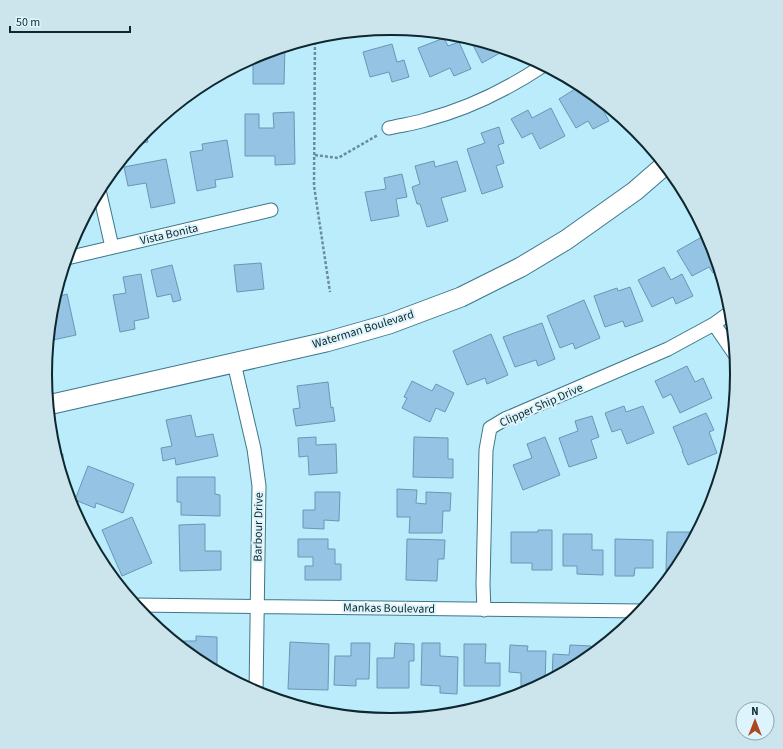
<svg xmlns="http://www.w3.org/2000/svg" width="783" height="749" font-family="'Source Sans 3',sans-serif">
  <rect width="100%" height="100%" fill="#bbecfb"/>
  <path fill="#95c3e3" stroke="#6996b5" d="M444 38 448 46 459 42 471 69 454 76 450 68 430 77 418 48Z
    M479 41 496 46 500 53 482 63 473 45 479 42Z
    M392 44 397 62 404 60 409 77 392 82 389 72 370 77 363 52Z
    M285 46 284 84H253V57H270V51Z
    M574 81 584 87 609 107 603 110 609 121 593 129 588 121 576 128 559 99 575 89 572 83Z
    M551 108 565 136 540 149 532 133 522 138 511 119 528 110 532 118Z
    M294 112 295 164 275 165V156H245V114H259V128H274L273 113Z
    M499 127 504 143 498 145 504 163 496 166 503 187 482 194 467 149 485 143 481 133Z
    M145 131 148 142 134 145Z
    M227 140 233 177 215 180 216 187 197 191 190 152 203 150 202 144Z
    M166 159 175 203 151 208 146 183 128 186 124 167Z
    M434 161 435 167 457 161 466 191 441 198 448 221 427 227 420 204H417L412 187 420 184 415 166Z
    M402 174 407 197 396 199 399 216 371 221 365 192 386 189 384 178Z
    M707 234 712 242 720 269 713 273 709 267 692 276 677 251Z
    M261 263 264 289 237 292 234 265Z
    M172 265 181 300 173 302 171 294 157 297 151 270Z
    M664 267 671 280 682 274 693 296 676 304 673 297 652 307 638 280Z
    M141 274 149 318 134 321 135 329 120 332 113 295 126 293 123 277Z
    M630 287 643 321 625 327 623 321 605 327 594 296 617 288 618 291Z
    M56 293 57 297 67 294 76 335 53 340 52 332 49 333 52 307Z
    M584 300 600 338 575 349 573 343 560 348 547 316Z
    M542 323 555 359 538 366 536 360 515 367 503 337Z
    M491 334 508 375 487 384 485 378 467 385 453 351Z
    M687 366 695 382 703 378 712 398 680 413 671 394 663 398 655 381Z
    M412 381 432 391 436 384 454 393 445 412 436 408 430 422 402 408 407 398 404 397Z
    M328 382 331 408 333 407 335 421 296 426 293 409 300 408 297 386Z
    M624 406 626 412 643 406 654 433 627 444 621 429 612 432 605 413Z
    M706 413 714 430 709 432 717 453 688 465 682 451H683L673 427Z
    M191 415 196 437 213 434 218 456 176 465 175 458 163 461 161 448 172 446 166 420Z
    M592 416 599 437 591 440 597 458 569 467 559 438 578 431 575 421Z
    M316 437V445L336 444 337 473 309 475 308 456 299 457 298 438Z
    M414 437 448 438V459H453V478L413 477Z
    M545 437 560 475 523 490 513 465 532 458 527 444Z
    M55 454H63L62 475Z
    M88 466 134 484 123 513 96 503 95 508 75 500Z
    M177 477H215V494L220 495V516L181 515V502H177Z
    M397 489 417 490 416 503 426 504V492L451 493 450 511H443L442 533H409L410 517H397Z
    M315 492H340L339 521 324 520V529L303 528V510H315Z
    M132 517 152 563 122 576 102 530Z
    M205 524V551H221V570L180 571 179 525Z
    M538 530H552V570H532V563H511V532H538Z
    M667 532H698L677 571H666Z
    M563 534H592V550H603V575L577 574V566H563Z
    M298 539H328V549H335V564H341V580H305V566H313V557H298Z
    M407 539 445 540 444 559H438L437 581 406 580Z
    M615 539 653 540V568H635L634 576H615Z
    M196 636 217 637V672L199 662 172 641H196Z
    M290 642 329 644 328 690 288 689Z
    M351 643H370L369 679H356V686L334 685 335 656H351Z
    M395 643 414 644V661H409V688H377V658H394Z
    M422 643H440V656L458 657 457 694 440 693V686L421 685Z
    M464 644H486L485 663H500V686H464Z
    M510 645 528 646 527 651H546L545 683 537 688H521V673L509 672Z
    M570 645 591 646V657L584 663 552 680 553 654 569 655Z
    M377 714H394V721L377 720Z"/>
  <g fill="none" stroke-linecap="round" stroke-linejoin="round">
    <defs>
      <path id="minor" d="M389 128C401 125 413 124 425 120 468 109 508 89 544 65
        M99 190 112 247
        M67 258 271 210
        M714 324 736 356
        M234 363 254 449 259 486 256 693
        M135 605 643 611
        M484 610 483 585 486 450 490 428 505 419 668 349 714 324 732 311"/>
      <path id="secondary" d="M48 405 326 342 389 324 461 297 521 267 566 240 635 191 665 165"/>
    </defs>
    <use href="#minor" stroke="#3c7789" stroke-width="15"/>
    <use href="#secondary" stroke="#3c7789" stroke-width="21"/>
    <path stroke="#688e9a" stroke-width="2.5" stroke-dasharray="3 2" stroke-linecap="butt" d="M315 37 314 186 330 292
      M315 155 338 158 378 135"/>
    <use href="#minor" stroke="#fff" stroke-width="13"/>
    <use href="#secondary" stroke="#fff" stroke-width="19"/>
  </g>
  <g text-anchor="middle" stroke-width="4" stroke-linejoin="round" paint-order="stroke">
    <g font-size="12" fill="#0e272f" stroke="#ddf4fc">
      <text transform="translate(169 234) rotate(-13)" y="4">Vista Bonita</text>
      <text transform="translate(363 329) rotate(-17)" y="4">Waterman Boulevard</text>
      <text transform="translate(541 405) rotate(-24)" y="4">Clipper Ship Drive</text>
      <text transform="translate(258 527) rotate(-89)" y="4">Barbour Drive</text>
      <text transform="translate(389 608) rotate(1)" y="4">Mankas Boulevard</text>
    </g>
  </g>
  <path d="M0 0H783V749H0ZM52 374a339 339 0 1 1 678 0a339 339 0 1 1-678 0Z" fill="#cce4ec" fill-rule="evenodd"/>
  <path fill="none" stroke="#0e272f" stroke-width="2" d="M52 374a339 339 0 1 1 678 0a339 339 0 1 1-678 0Z"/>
  <g transform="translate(755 721)"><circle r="19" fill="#ddf4fc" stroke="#8aa2aa"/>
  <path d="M0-3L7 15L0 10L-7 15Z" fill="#ad4720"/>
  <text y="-6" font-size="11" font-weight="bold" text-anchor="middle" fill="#0e272f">N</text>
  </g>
  <path d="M10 26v6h120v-6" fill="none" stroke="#0e272f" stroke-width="2"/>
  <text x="16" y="26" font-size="12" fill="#0e272f" stroke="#ddf4fc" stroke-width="3" paint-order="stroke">50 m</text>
</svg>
